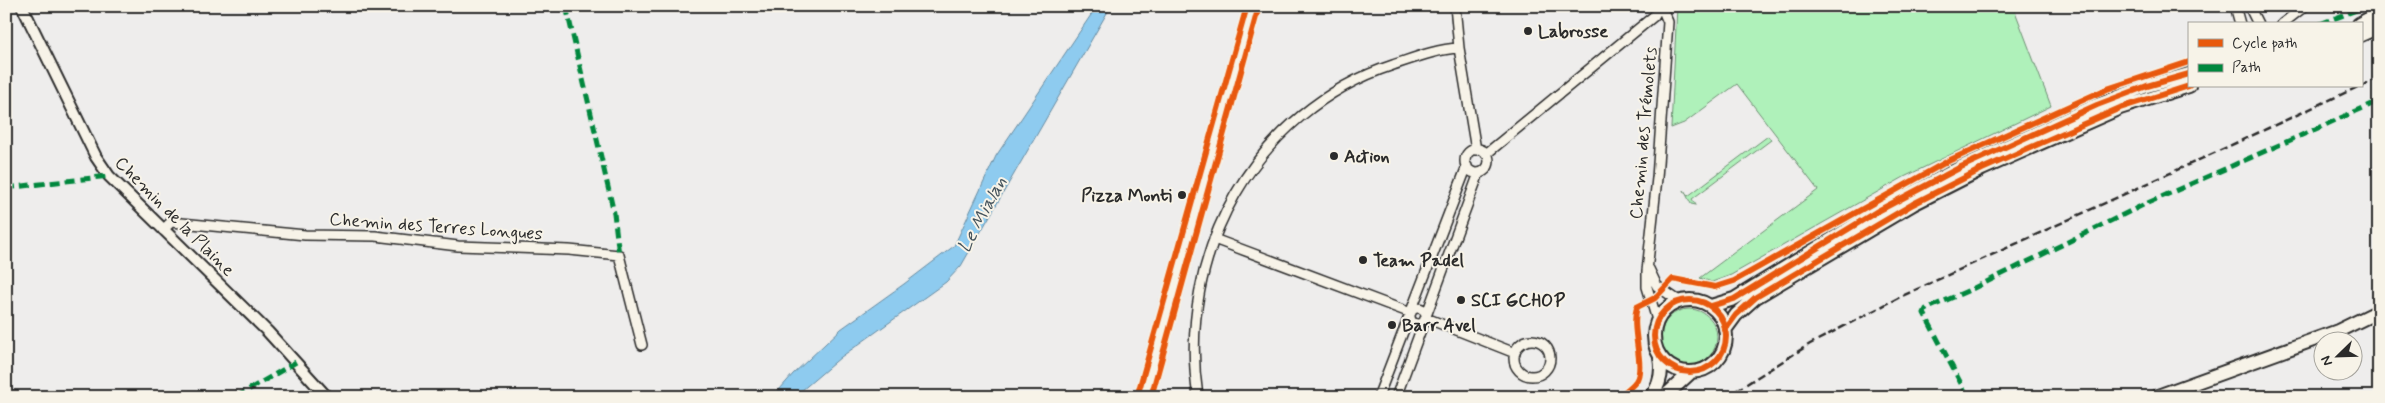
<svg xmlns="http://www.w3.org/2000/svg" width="2385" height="403" font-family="Mynerve,sans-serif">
  <rect width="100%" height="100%" fill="#eeedec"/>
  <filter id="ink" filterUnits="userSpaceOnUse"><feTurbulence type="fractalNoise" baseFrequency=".02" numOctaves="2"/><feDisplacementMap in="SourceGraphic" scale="10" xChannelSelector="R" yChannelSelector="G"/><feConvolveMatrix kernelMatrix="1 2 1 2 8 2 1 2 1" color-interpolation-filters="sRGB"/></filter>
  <g filter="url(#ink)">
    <path fill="#aff1ba" stroke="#6d8e72" d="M1677 6H2013L2051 106 1904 177 1731 275 1712 282 1700 278 1818 190 1737 84 1684 123 1671 128Z
      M1768 136 1771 140 1692 199 1696 205 1691 204 1684 190 1688 196Z
      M1661 337a28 28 0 1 1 56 0a28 28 0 1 1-56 0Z"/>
    <path fill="#8ecbef" stroke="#668ba1" d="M1097 6H1111L961 266 946 282 841 357 794 397H773L793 374 841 329 904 284 954 246 996 156Z"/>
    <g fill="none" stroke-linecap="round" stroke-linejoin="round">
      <defs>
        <path id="minor" d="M1455 6 1459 48 1476 150
          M2235 6 2240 24
          M2249 6 2258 24
          M2282 24 2305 6
          M1465 161a12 12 0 1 1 24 0a12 12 0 1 1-24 0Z
          M1486 154 1654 16 1660 6
          M163 230 171 222 305 235 375 236 458 246 569 250 619 255 642 345
          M1214 239 1411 313
          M1649 269 1657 286 1679 301
          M1410 316a8 8 0 1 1 16 0a8 8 0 1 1-16 0Z
          M1426 318 1515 353
          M1657 320 1647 287V271L1657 178 1668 22 1661 6
          M1514 358a18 18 0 1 1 36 0a18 18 0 1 1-36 0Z
          M1198 397C1176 254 1254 111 1393 65 1414 58 1437 49 1459 48
          M1378 397 1467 166
          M1396 397 1479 173"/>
        <path id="tertiary" d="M22 6 96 157 109 176 268 332 327 397"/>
        <path id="primary" d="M2359 24 2379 13
          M2361 35 2379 27
          M1654 336a36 36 0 1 1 72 0a36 36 0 1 1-72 0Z
          M1711 306 1734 299 1876 212 1961 167 2097 105 2147 86 2189 74
          M1725 330 1736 315 1756 297 1913 204 1982 169 2120 108 2189 86
          M1144 397 1254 6
          M1651 397C1660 385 1663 373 1660 358
          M1664 397 1690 373
          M2155 397 2338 331 2379 311"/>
      </defs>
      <use href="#minor" stroke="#2b2b2b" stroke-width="12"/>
      <use href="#tertiary" stroke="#2b2b2b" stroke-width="14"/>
      <use href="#primary" stroke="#2b2b2b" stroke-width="16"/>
      <use href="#minor" stroke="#f7f3e8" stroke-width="9"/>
      <use href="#tertiary" stroke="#f7f3e8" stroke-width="10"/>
      <use href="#primary" stroke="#f7f3e8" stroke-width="12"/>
      <path stroke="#2b2b2b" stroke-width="2.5" stroke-dasharray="8 4" stroke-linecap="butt" d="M2361 86 2379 78
        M1726 397 1810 344 1900 297 2360 86"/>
      <path stroke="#00873e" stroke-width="5" stroke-dasharray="10 5" stroke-linecap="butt" d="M566 6 614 213 619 255
        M2320 24 2367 6
        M6 188 109 176
        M236 397 296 362
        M1968 397 1924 313 1926 309 1972 289 2143 205 2379 101"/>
      <defs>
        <path id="cycleway" d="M1654 336a36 36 0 1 1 72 0a36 36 0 1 1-72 0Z
          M1711 306 1734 299 1876 212 1961 167 2097 105 2147 86 2189 74
          M1725 330 1736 315 1756 297 1913 204 1982 169 2120 108 2189 86
          M1137 397 1247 6
          M1151 397 1259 6
          M1618 397C1624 392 1631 388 1636 381 1646 366 1630 330 1637 307L1655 298 1673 279 1715 287 1734 281 1948 161 2107 89 2189 62"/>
      </defs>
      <use href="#cycleway" stroke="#f7f3e8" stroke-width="9"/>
      <use href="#cycleway" stroke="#e8590c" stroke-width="6"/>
    </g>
  </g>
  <g fill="#2b2b2b" stroke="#f7f3e8" stroke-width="2">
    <circle cx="1528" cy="31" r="5"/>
    <circle cx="1334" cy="156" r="5"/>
    <circle cx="1182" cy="195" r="5"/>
    <circle cx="1363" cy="260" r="5"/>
    <circle cx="1461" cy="300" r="5"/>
    <circle cx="1392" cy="325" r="5"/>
  </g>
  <g text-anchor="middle" stroke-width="4" stroke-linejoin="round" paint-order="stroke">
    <g font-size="18" font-weight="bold" fill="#2b2b2b" stroke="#f7f3e8" text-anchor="start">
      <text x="1538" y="37">Labrosse</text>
      <text x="1344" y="162">Action</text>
      <text x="1172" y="201" text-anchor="end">Pizza Monti</text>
      <text x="1373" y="266">Team Padel</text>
      <text x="1471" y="306">SCI GCHOP</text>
      <text x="1402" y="331">Barr Avel</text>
    </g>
    <g font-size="18" fill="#2b2b2b" stroke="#f7f3e8">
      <text transform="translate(1643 133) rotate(-85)" y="6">Chemin des Trémolets</text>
      <text transform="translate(175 216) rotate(45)" y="6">Chemin de la Plaine</text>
      <text transform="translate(436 226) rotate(4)" y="6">Chemin des Terres Longues</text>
    </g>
    <g font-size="19" font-style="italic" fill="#44535c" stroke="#f7f3e8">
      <text transform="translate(981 214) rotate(-62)" y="7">Le Mialan</text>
    </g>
  </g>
  <rect width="2385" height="403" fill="none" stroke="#f7f3e8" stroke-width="25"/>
  <rect x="12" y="12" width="2360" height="378" fill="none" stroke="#2b2b2b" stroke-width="2" filter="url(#ink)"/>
  <rect x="2188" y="22" width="175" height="65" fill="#f7f3e8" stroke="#a5a39c"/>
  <rect x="2198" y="39" width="25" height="8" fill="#e8590c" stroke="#a5a39c"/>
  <text x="2232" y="48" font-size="15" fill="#2b2b2b">Cycle path</text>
  <rect x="2198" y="64" width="25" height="8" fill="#00873e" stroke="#a5a39c"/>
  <text x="2232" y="72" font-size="15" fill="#2b2b2b">Path</text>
  <g transform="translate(2338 356) rotate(247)"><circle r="24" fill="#f7f3e8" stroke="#a5a39c"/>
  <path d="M0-4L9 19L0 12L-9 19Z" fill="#2b2b2b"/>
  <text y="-8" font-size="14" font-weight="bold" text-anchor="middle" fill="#2b2b2b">N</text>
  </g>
</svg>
